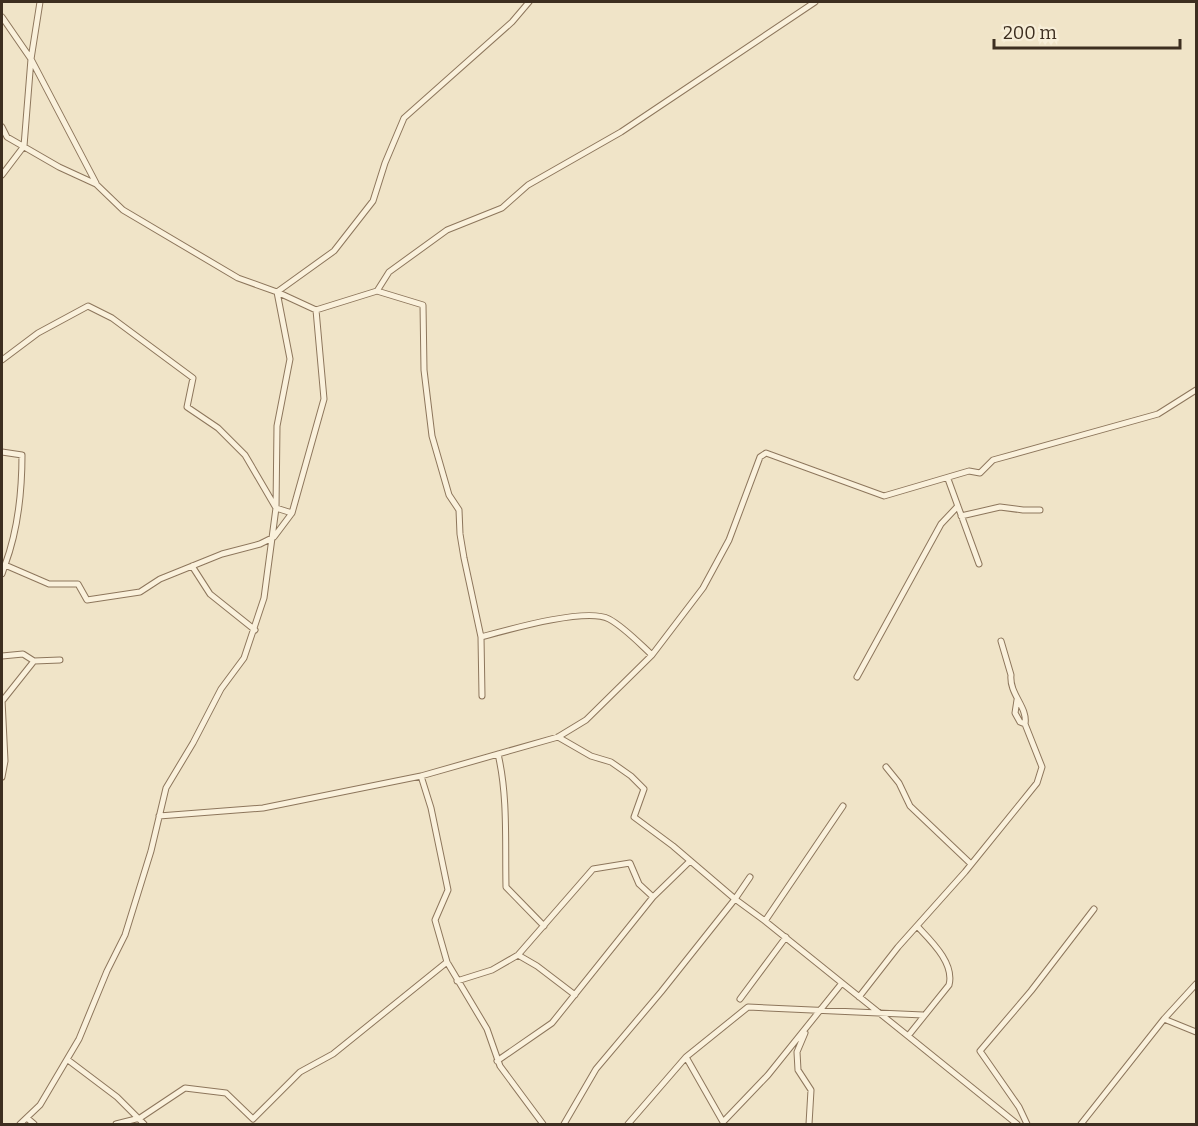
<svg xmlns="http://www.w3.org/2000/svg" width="1198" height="1126" font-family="Bitter,serif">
  <rect width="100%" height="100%" fill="#f0e4c8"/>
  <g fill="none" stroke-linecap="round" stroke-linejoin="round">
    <defs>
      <path id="street" d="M2 17 31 59 96 183
        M2 127 7 137 59 167 96 184 123 210 238 278 277 292 316 310
        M2 175 24 146 31 59 40 2
        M377 291 423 305 424 370 432 436 449 495 459 510 460 534 464 558 481 637 482 696
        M2 360 38 333 88 306 112 318 193 378 187 407 218 428 245 455 276 508 264 598 244 658 221 689 193 743 166 788 151 851 125 935 107 971 79 1039 40 1105 20 1124
        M2 452 22 455C22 493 18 530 5 565L49 584H78L87 600 140 592 160 579 222 554 260 544 274 537 292 513 324 399 316 310 377 291 389 272 447 230 502 208 528 185 621 132 815 2
        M948 479 979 564
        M292 513 276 508 277 426 290 359 277 292 334 251 373 201 385 163 404 118 512 22 529 2
        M961 516 1000 507 1023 510H1040
        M192 566 210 594 255 630
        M2 574 5 565
        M481 637C507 630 586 607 609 619 624 627 639 643 652 655
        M2 656 23 654 34 661 60 660
        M857 677 941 524 957 507
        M2 700 5 761 2 777
        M3 700 34 661
        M1017 700 1015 713 1020 722 1025 724
        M558 737 591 756 611 762 631 776 644 789 634 817 673 846 735 899 765 921 842 983 768 1075 723 1122 686 1057
        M498 754C508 796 505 843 506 887L544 926
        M886 767 899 783 910 806 971 864
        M421 776 558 737 586 720 652 655 703 588 729 540 760 457 766 453 884 496 969 471 980 473 993 460 1158 414 1196 390
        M159 816 263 808 421 776 431 808 448 890 435 920 447 962 487 1029 500 1066 543 1124
        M765 921 843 806
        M917 926C930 940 955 963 949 985L908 1036 1017 1124
        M518 955 537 966 575 995
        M457 981 492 970 518 955 593 869 630 863 639 884 653 897
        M842 983 908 1036
        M859 997 898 947 965 872 1037 783 1042 767 1025 724C1028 707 1009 694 1011 675L1001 641
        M740 999 786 937
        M1164 1019 1196 1032
        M805 1033 797 1052 798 1070 811 1090 809 1124
        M68 1060 117 1097 144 1124
        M497 1061 552 1023 653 897 690 861
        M27 1118 34 1124
        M116 1124 140 1118 185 1088 226 1093 253 1119 300 1072 333 1054 447 962
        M564 1124 596 1069 661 992 735 899 750 877
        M628 1124 686 1057 748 1007 923 1015
        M1027 1124 1019 1107 980 1051 1031 991 1094 909
        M1081 1124 1164 1019 1196 984"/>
    </defs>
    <use href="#street" stroke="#8d765c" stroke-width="7"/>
    <use href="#street" stroke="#faf1dc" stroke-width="5"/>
  </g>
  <rect width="1198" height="1126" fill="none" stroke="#3d2e20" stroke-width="6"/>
  <path d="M994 39v9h186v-9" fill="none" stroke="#3d2e20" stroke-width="3"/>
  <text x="1003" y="39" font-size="18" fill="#3d2e20" stroke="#f7eed8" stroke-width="4.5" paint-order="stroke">200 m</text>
</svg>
